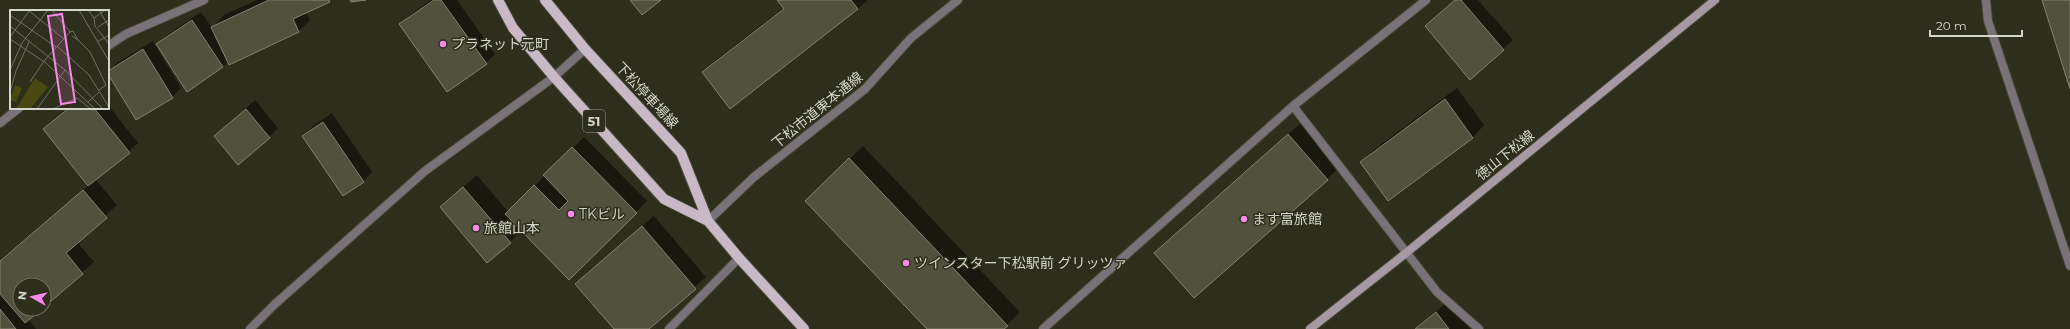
<svg xmlns="http://www.w3.org/2000/svg" width="2070" height="329" font-family="Montserrat,'Noto Sans JP',sans-serif">
  <rect width="100%" height="100%" fill="#2d2e1b"/>
  <path fill="#0007" d="M257 0H331L306 12 310 20 299 31 228 61 223 67 158 44 167 35 201 12 212 28 224 15Z
    M431 0H457L495 54 486 63 401 24 410 15Z
    M778 0H867L858 9 730 107 704 73 717 59 784 8Z
    M1455 0H1478L1513 40 1470 78Z
    M153 41 181 88 172 97 108 72 117 63Z
    M1457 88 1484 125 1473 137 1388 200 1361 162 1372 151Z
    M255 100 278 128 269 137 215 136Z
    M108 105 138 143 95 179 117 205 77 242 94 262 44 306V285H20V309H41L28 319 36 329H0V260L89 185 44 129 68 108H108Z
    M332 113 372 172 363 182 304 136 313 126Z
    M1302 122 1341 166 1194 297 1155 253Z
    M584 137 647 201 569 279 522 230 510 242 441 207 477 175 508 212Z
    M863 146 1020 312 1003 329H928L819 188Z
    M654 216 706 277 647 329H615L576 284Z
    M1449 301 1471 329H1414Z"/>
  <path fill="#51523e" stroke="#82846e" d="M269 0H329L330 2 293 19 299 32 229 65 211 27Z
    M350 0H366L351 2Z
    M434 0H441L487 64 447 92 399 24Z
    M630 0H661L642 15Z
    M777 0H851L858 9 730 109 702 72 784 9Z
    M1455 0H1461L1504 50 1470 80 1425 26Z
    M2042 0H2070V89Z
    M192 20 223 67 187 92 156 44Z
    M143 49 173 98 136 120 108 74V71Z
    M1445 99 1473 138 1388 201 1360 162Z
    M69 108H94L130 153 88 186 43 129Z
    M246 109 270 138 238 165 214 136Z
    M323 122 364 182 343 196 302 136Z
    M1288 134 1328 180 1194 298 1154 253Z
    M572 147 637 213 569 280 505 214 534 185 559 210 568 201 543 175Z
    M849 158 1008 326 1004 329H927L805 201Z
    M463 187 511 243 487 263 440 207Z
    M83 190 107 218 66 253 83 274 44 307V285H20V309H42L25 323 0 294V261Z
    M642 226 696 289 649 329H614L575 284Z
    M0 309 16 329H0Z
    M1436 312 1449 329H1415Z"/>
  <g fill="none" stroke-linecap="round" stroke-linejoin="round">
    <defs>
      <path id="service" d="M1986 0 1988 21 2070 266"/>
      <path id="minor" d="M108 46 126 34 204 0
        M1293 106 1437 292 1479 329
        M0 123 19 108
        M708 221 754 177 865 89 911 38 958 0
        M669 329 739 258
        M1043 329 1293 106 1426 0"/>
      <path id="tertiary" d="M250 329 275 304 425 171 554 77 585 49"/>
      <path id="secondary" d="M1310 329 1406 253 1715 0"/>
      <path id="primary" d="M498 0 513 28 554 77 664 199 708 221
        M545 0 585 49 681 153 708 221 739 258 804 329"/>
    </defs>
    <use href="#service" stroke="#484937" stroke-width="10"/>
    <use href="#minor" stroke="#484937" stroke-width="10"/>
    <use href="#tertiary" stroke="#484937" stroke-width="10"/>
    <use href="#secondary" stroke="#484937" stroke-width="10"/>
    <use href="#primary" stroke="#484937" stroke-width="12"/>
    <use href="#service" stroke="#7a7279" stroke-width="8"/>
    <use href="#minor" stroke="#7a7279" stroke-width="8"/>
    <use href="#tertiary" stroke="#7a7279" stroke-width="8"/>
    <use href="#secondary" stroke="#a799a4" stroke-width="8"/>
    <use href="#primary" stroke="#c9b8c6" stroke-width="10"/>
  </g>
  <g fill="#f888ea" stroke="#2d2e1b" stroke-width="1.5">
    <circle cx="443" cy="44" r="4"/>
    <circle cx="571" cy="214" r="4"/>
    <circle cx="1244" cy="219" r="4"/>
    <circle cx="476" cy="228" r="4"/>
    <circle cx="906" cy="263" r="4"/>
  </g>
  <g text-anchor="middle" stroke-width="3" stroke-linejoin="round" paint-order="stroke">
    <rect fill="#2d2e1b" stroke="#a2a496" stroke-width="1" x="583" y="110" width="22" height="22" rx="3"/>
    <g font-size="13" font-weight="bold" fill="#d4d6ca">
      <text x="594" y="126">51</text>
    </g>
    <g font-size="14" fill="#d4d6ca" stroke="#2d2e1b" text-anchor="start">
      <text x="451" y="49">プラネット元町</text>
      <text x="579" y="219">TKビル</text>
      <text x="1252" y="224">ます富旅館</text>
      <text x="484" y="233">旅館山本</text>
      <text x="914" y="268">ツインスター下松駅前 グリッツァ</text>
    </g>
    <g font-size="14" fill="#d4d6ca" stroke="#2d2e1b">
      <text transform="translate(647 95) rotate(47)" y="5">下松停車場線</text>
      <text transform="translate(817 110) rotate(-39)" y="5">下松市道東本通線</text>
      <text transform="translate(1505 155) rotate(-39)" y="5">徳山下松線</text>
    </g>
  </g>
  <g transform="translate(10 10)">
    <rect width="99" height="99" fill="#2d2e1b"/>
    <path d="M25 68 38 77 20 99H6ZM5 75 12 78 6 92 0 90Z" fill="#484a12"/>
    <path fill="none" stroke="#707161" stroke-width="1" d="M18 0 54 29M42 0 60 22M69 0 99 51M78 0 84 8 85 16M89 0 99 17M0 5 46 37M84 8 95 0M0 16 55 60 93 99M85 16 99 34M88 17 99 10M60 22 63 21 68 30 62 26M0 27 20 0M0 29 36 53 85 99M68 30 80 42 96 75 89 80M87 32 99 25M47 36 79 65 99 97M34 51 60 22M0 60 12 33 38 0M20 72 34 51M0 82 6 61 19 32M78 92 89 82M27 99 55 60M43 99 67 88 81 99"/>
    <path fill="#f888ea" fill-opacity="0.15" stroke="#f888ea" stroke-width="2" d="M52 4 65 92 51 94 38 6Z"/>
    <rect width="99" height="99" fill="none" stroke="#d4d6ca" stroke-width="2"/>
  </g>
  <g transform="translate(32 297) rotate(278)"><circle r="19" fill="#2d2e1b" stroke="#707161"/>
  <path d="M0-3L7 15L0 10L-7 15Z" fill="#f888ea"/>
  <text y="-6" font-size="11" font-weight="bold" text-anchor="middle" fill="#d4d6ca">N</text>
  </g>
  <path d="M1930 30v6h92v-6" fill="none" stroke="#d4d6ca" stroke-width="2"/>
  <text x="1936" y="30" font-size="12" fill="#d4d6ca" stroke="#2d2e1b" stroke-width="3" paint-order="stroke">20 m</text>
</svg>
